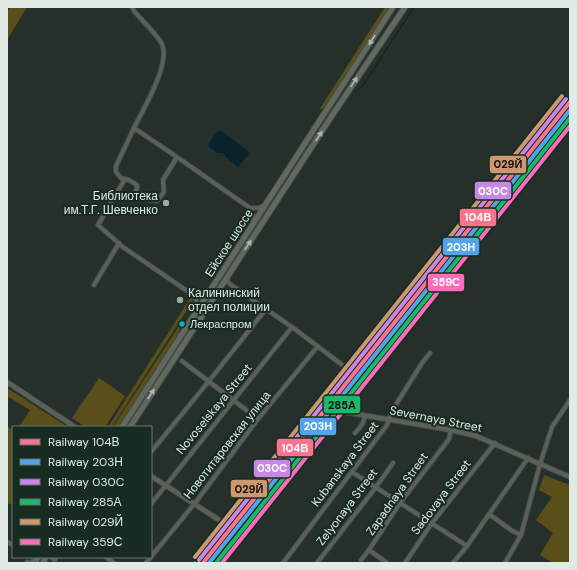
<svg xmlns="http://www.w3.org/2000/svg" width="577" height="570" font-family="'DM Sans',sans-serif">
  <rect width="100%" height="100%" fill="#26302b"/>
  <path fill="#5b4f19" d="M10 7H27L7 40V12Z
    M385 7H390L327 106 319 110Z
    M191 297 194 299 112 427H108Z
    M179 326 180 329 176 338 118 427H113Z
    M99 378 125 396 105 427H85L72 418Z
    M7 388 68 427H19L30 410 7 396Z
    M7 426 13 430V505L7 503Z
    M544 475 570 485V563H553L540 555 553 533 536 520 552 497 539 490Z"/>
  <path fill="#0a222b" d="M218 131 223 132 248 151 249 154 238 167C232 162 226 159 223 153H217L208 146 214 135Z"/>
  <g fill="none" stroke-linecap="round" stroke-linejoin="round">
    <path stroke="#0a222b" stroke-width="1" d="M355 92 364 84 414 7"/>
    <defs>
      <path id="minor" d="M132 7 134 11C140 18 159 37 162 44 171 64 143 109 134 128L177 157 250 208
        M177 157 163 180 164 192 157 201 144 199 135 193 137 188V185L129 180 125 179 98 225 123 247 193 295C198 298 204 296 208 292
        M125 179 121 178 116 172V166L134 128
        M250 208H259L264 205
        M250 208 254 217 253 222
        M94 285 119 243
        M196 297 197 309
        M182 361 258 419
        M355 433C360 428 364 423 365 416
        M151 452 209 381 266 309
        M352 472 467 546
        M151 504 292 327
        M489 514 511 530 521 535
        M7 542 13 545
        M51 557 55 560 56 557
        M106 557 114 563
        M361 560 369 550
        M27 562 31 563 34 560
        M146 563 195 503 258 419 318 346
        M196 563 217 537 223 521 236 515 247 505 341 386 349 372V370L292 327 231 285 228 282 227 277
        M283 563 387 425 392 411 422 363 430 353
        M317 563 376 487 393 463
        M387 563 369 550 400 503 449 439 451 430
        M405 563 432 523 495 443
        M453 563 467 546 528 458
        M505 563 521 535 540 464 552 427 570 400"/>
      <path id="tertiary" d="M7 382 75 427
        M151 476 241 534
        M218 563 338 411 451 430 476 436 570 477"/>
      <path id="primary" d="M122 427 393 7
        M130 427 333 114 405 7
        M35 563 38 557
        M43 563 46 557"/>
    </defs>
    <use href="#minor" stroke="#444d49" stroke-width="5.5"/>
    <use href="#tertiary" stroke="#444d49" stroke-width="6"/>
    <use href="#primary" stroke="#444d49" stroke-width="7"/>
    <use href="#minor" stroke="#5c6158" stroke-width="3.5"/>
    <use href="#tertiary" stroke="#5c6158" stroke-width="4"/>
    <use href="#primary" stroke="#626a5f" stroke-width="5"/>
    <defs>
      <path id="rail" d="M205 563 570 104"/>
    </defs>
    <use href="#rail" stroke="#5f6660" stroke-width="2.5"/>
    <use href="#rail" stroke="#172b21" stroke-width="1" stroke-dasharray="3" stroke-linecap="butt"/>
    <defs>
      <path id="rail-1" d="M203 563 570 102"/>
      <path id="rail-2" d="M209 563 570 110"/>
      <path id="rail-3" d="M199 560 566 99"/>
      <path id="rail-4" d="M216 563 570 118"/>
      <path id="rail-5" d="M195 557 562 96"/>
      <path id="rail-6" d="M222 563 570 126"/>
    </defs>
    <use href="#rail-1" stroke="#172b21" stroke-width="7"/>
    <use href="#rail-2" stroke="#172b21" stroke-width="7"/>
    <use href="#rail-3" stroke="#172b21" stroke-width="7"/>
    <use href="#rail-4" stroke="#172b21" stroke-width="7"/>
    <use href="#rail-5" stroke="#172b21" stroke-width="7"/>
    <use href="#rail-6" stroke="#172b21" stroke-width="7"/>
    <use href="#rail-1" stroke="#fc738d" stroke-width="4"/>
    <use href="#rail-2" stroke="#53a3e8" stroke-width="4"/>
    <use href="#rail-3" stroke="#c787e3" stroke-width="4"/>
    <use href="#rail-4" stroke="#1ab867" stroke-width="4"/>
    <use href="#rail-5" stroke="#cd976f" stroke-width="4"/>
    <use href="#rail-6" stroke="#fb6dba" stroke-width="4"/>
  </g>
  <defs><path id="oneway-solid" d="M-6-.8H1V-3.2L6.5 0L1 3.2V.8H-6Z"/></defs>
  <g fill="#adb7af">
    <use href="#oneway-solid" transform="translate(372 40) rotate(122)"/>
    <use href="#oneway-solid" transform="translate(354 82) rotate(-56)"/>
    <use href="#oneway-solid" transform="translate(319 136) rotate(-57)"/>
    <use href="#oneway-solid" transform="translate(248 245) rotate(-57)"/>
    <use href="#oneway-solid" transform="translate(151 394) rotate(-57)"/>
  </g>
  <g fill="#9eaaa3" stroke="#172b21" stroke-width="1.5">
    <circle cx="166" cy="203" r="4"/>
    <circle cx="180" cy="300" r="4"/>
  </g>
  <circle fill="#06acd0" stroke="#172b21" stroke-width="1.5" cx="182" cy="324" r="3.5"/>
  <g text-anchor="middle" stroke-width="4" stroke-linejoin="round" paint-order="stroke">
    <g font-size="11" fill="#dfebe4" stroke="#172b21" text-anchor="start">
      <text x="190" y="328">Лекраспром</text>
    </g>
    <g font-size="12" fill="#dfebe4" stroke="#172b21" text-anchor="end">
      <text x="158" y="200">Библиотека<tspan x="158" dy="14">им.Т.Г. Шевченко</tspan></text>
      <text x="188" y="297" text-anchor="start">Калининский<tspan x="188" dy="14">отдел полиции</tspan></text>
    </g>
    <g font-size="12" fill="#dfebe4" stroke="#172b21">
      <text transform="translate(229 243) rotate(-57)" y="4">Ейское шоссе</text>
      <text transform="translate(214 409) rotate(-51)" y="4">Novoselskaya Street</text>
      <text transform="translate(436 419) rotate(11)" y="4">Severnaya Street</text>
      <text transform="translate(227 445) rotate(-52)" y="4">Новотитаровская улица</text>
      <text transform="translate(345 464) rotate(-53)" y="4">Kubanskaya Street</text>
      <text transform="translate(397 494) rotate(-55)" y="4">Zapadnaya Street</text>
      <text transform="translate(441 497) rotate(-53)" y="4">Sadovaya Street</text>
      <text transform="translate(347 507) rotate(-53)" y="4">Zelyonaya Street</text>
    </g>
  </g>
  <g stroke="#172b21" stroke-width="1.5">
    <rect x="489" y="155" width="38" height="19" rx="4" fill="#cd976f"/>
    <rect x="474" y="181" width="38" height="19" rx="4" fill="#c787e3"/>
    <rect x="459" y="208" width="38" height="19" rx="4" fill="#fc738d"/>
    <rect x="442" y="237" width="38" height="19" rx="4" fill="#53a3e8"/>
    <rect x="427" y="273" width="38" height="19" rx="4" fill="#fb6dba"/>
    <rect x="323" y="395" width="38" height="19" rx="4" fill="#1ab867"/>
    <rect x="299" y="417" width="38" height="19" rx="4" fill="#53a3e8"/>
    <rect x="276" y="438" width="38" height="19" rx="4" fill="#fc738d"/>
    <rect x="253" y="459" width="38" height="19" rx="4" fill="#c787e3"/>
    <rect x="230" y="479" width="38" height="19" rx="4" fill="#cd976f"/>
  </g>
  <g font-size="11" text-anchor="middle" font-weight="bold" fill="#fff">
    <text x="493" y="195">030C</text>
    <text x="478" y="221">104В</text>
    <text x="461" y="251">203Н</text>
    <text x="446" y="286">359С</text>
    <text x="318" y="430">203Н</text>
    <text x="295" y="452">104В</text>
    <text x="272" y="472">030C</text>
  </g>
  <g font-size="11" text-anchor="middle" font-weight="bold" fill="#111">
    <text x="508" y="168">029Й</text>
    <text x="342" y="409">285А</text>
    <text x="249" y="493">029Й</text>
  </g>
  <rect width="577" height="570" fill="none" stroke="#dfebe4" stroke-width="16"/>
  <rect x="12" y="426" width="140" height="132" fill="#172b21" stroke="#67786f"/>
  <rect x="20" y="439" width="20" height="6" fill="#fc738d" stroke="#67786f"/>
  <text x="48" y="446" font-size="12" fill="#dfebe4">Railway 104В</text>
  <rect x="20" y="459" width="20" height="6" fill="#53a3e8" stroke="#67786f"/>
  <text x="48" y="466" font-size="12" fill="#dfebe4">Railway 203Н</text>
  <rect x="20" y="479" width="20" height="6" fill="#c787e3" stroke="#67786f"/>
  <text x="48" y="486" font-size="12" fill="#dfebe4">Railway 030C</text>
  <rect x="20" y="499" width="20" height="6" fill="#1ab867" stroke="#67786f"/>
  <text x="48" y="506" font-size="12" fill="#dfebe4">Railway 285А</text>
  <rect x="20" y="519" width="20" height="6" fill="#cd976f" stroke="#67786f"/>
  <text x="48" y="526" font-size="12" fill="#dfebe4">Railway 029Й</text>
  <rect x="20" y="539" width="20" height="6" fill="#fb6dba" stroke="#67786f"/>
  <text x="48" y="546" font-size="12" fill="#dfebe4">Railway 359С</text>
</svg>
